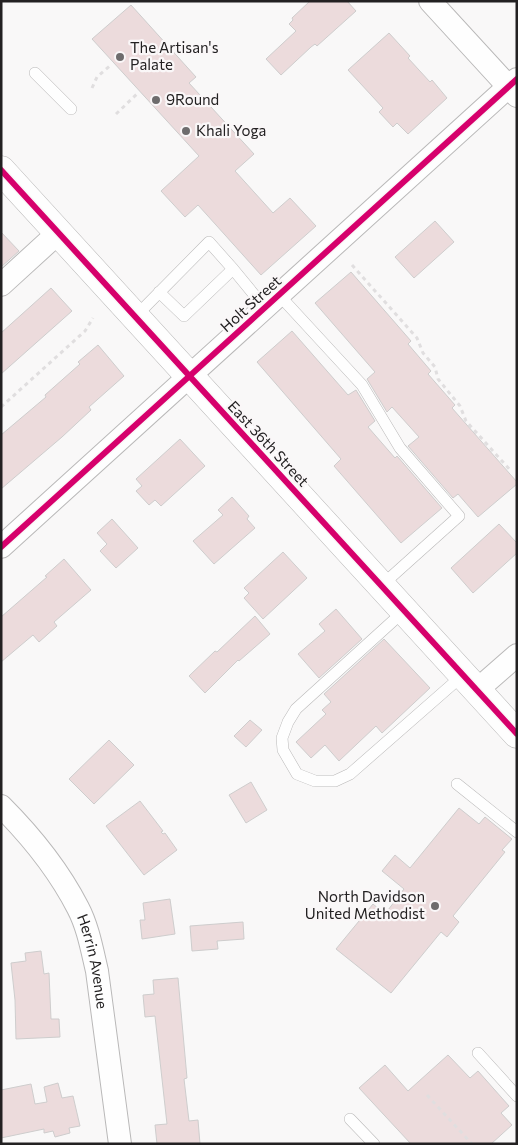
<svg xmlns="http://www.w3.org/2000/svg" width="518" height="1145" font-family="Commissioner,sans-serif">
  <rect width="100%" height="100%" fill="#f9f8f8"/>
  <path fill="#ecdbdc" stroke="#cecdcd" d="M310 1H347L356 11 317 46 315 44 311 47 281 75 266 59 296 31 289 24 293 20 292 18Z
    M131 5 196 77 189 83 254 154 235 171 273 213 290 198 316 226 261 275 198 205 185 217 161 191 199 156 92 39Z
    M389 33 410 56 408 58 430 82 432 80 447 98 408 134 397 123 393 127 379 112 383 108 348 70Z
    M435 221 454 242 414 278 395 257Z
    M1 232 19 251 1 267Z
    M351 272 411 341 408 344 431 371 428 374 455 405 452 408 517 482V484L478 517 458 494 453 498 408 446 419 437 392 407 387 412 367 379 375 372 315 303Z
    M51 288 72 311 1 374V333Z
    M292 331 348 395 356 390 375 421 368 427 395 458 397 456 442 508 401 543 334 466 341 459 257 362Z
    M98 345 124 376 89 407 91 410 62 437 1 489V435L46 397 45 395 80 364 78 362Z
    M180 439 205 466 161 506 155 500 149 505 136 491 142 486 136 479Z
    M232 497 249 516 247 519 255 528 214 564 193 541 223 515 218 510Z
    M112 519 138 548 116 568 100 551 107 544 97 533Z
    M499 524 517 543V553L473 593 451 568Z
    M283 552 307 578 263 619 244 598 249 593 244 588Z
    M64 559 91 590 54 622 57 626 39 642 33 635 1 662V617L47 577 45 576Z
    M336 609 362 639 319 678 298 654 325 631 319 624Z
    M255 616 270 634 239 661 238 660 205 693 189 676 215 651 217 652Z
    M384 639 430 688 382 733 376 726 339 761 325 745 311 758 296 742 326 714 322 710 331 702 324 694Z
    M250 720 262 730 246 747 234 736Z
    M109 740 134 765 94 804 69 779Z
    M251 782 267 810 246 823 229 795Z
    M140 801 163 831 161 832 163 834 165 833 177 850 144 875 106 826Z
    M459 808 479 824 485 817 512 839 502 850 505 852 453 916 459 922 447 937 441 932 391 993 336 949 373 904 385 914 404 889 382 871 395 855 410 868Z
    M170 899 175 934 142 939 140 920H145L143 903Z
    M243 922 244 939 217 941 218 949 192 951 190 926Z
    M41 951 44 974 49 973 51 1019H59L60 1037 16 1039 15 1000 11 963 26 961 25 953Z
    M178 978 187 1078 184 1079 189 1121 198 1120 200 1144H157L155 1125 167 1124 155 1016 145 1017 143 995 154 994 153 980Z
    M448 1055 470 1078 478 1071 509 1106 501 1113 512 1125 491 1144H411L359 1088 385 1065 408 1091Z
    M58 1083 62 1098 73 1096 80 1126 69 1128 70 1133 55 1137 53 1131 44 1133V1129L1 1138V1090L31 1084 35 1104 47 1102 44 1087Z"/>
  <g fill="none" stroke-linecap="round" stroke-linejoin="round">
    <defs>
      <path id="service" d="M35 73 71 109
        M159 292 184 316 233 269
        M279 295 362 385 400 448 459 516 381 586
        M136 316 209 242 233 269 265 308
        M404 611 296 709 288 722 282 738 283 750 297 774 315 781H335L350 774 463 675
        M457 784 517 832
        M478 1053 517 1096
        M350 1119 374 1144"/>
      <g id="minor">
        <path d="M430 1 517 96"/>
        <path d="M1 285 58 233"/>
        <path d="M1 547 517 79"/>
        <path d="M477 690 517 655"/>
        <path id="s1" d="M1 806C31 836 58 869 78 908 88 927 92 950 97 971L120 1144"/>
      </g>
      <path id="tertiary" d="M1 170 517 734"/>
    </defs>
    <use href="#service" stroke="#b9b8b8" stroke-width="12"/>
    <use href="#minor" stroke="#b9b8b8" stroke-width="24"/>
    <use href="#tertiary" stroke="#b9b8b8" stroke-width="29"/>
    <path stroke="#e0dedf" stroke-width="3" stroke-dasharray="4 4" stroke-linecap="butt" d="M92 88 97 77 112 64
      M116 114 138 93
      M352 265 417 338 423 353 435 367 438 379 460 406 466 421 511 471
      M1 407 85 331 93 318
      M427 1095 472 1144"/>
    <use href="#service" stroke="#fefefe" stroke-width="11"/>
    <use href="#minor" stroke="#fefefe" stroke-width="22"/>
    <use href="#tertiary" stroke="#fefefe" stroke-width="28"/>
    <defs>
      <path id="cycleway" d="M1 170 517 734
        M1 547 517 79"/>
    </defs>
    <use href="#cycleway" stroke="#faf7f8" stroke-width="9"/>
    <use href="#cycleway" stroke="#d6006c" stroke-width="6"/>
  </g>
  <g fill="#6e6c6d" stroke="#faf7f8" stroke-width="2">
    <circle cx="120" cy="57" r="5"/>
    <circle cx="156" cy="100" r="5"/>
    <circle cx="186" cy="131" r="5"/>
    <circle cx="435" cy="906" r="5"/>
  </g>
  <g text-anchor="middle" stroke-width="4.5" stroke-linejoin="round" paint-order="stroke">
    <g font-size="15" fill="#232122" stroke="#faf7f8" text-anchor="start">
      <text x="130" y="53">The Artisan's<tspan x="130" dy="17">Palate</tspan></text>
      <text x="166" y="105">9Round</text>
      <text x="196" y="136">Khali Yoga</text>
      <text x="425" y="902" text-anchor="end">North Davidson<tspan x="425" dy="17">United Methodist</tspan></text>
    </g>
    <g font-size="15" fill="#232122" stroke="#faf7f8">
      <text transform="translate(251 304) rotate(-42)" y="5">Holt Street</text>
      <text transform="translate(268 444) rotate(47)" y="5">East 36th Street</text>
      <text dy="5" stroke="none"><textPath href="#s1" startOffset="184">Herrin Avenue</textPath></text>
    </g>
  </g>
  <rect width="518" height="1145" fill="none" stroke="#232122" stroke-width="5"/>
</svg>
